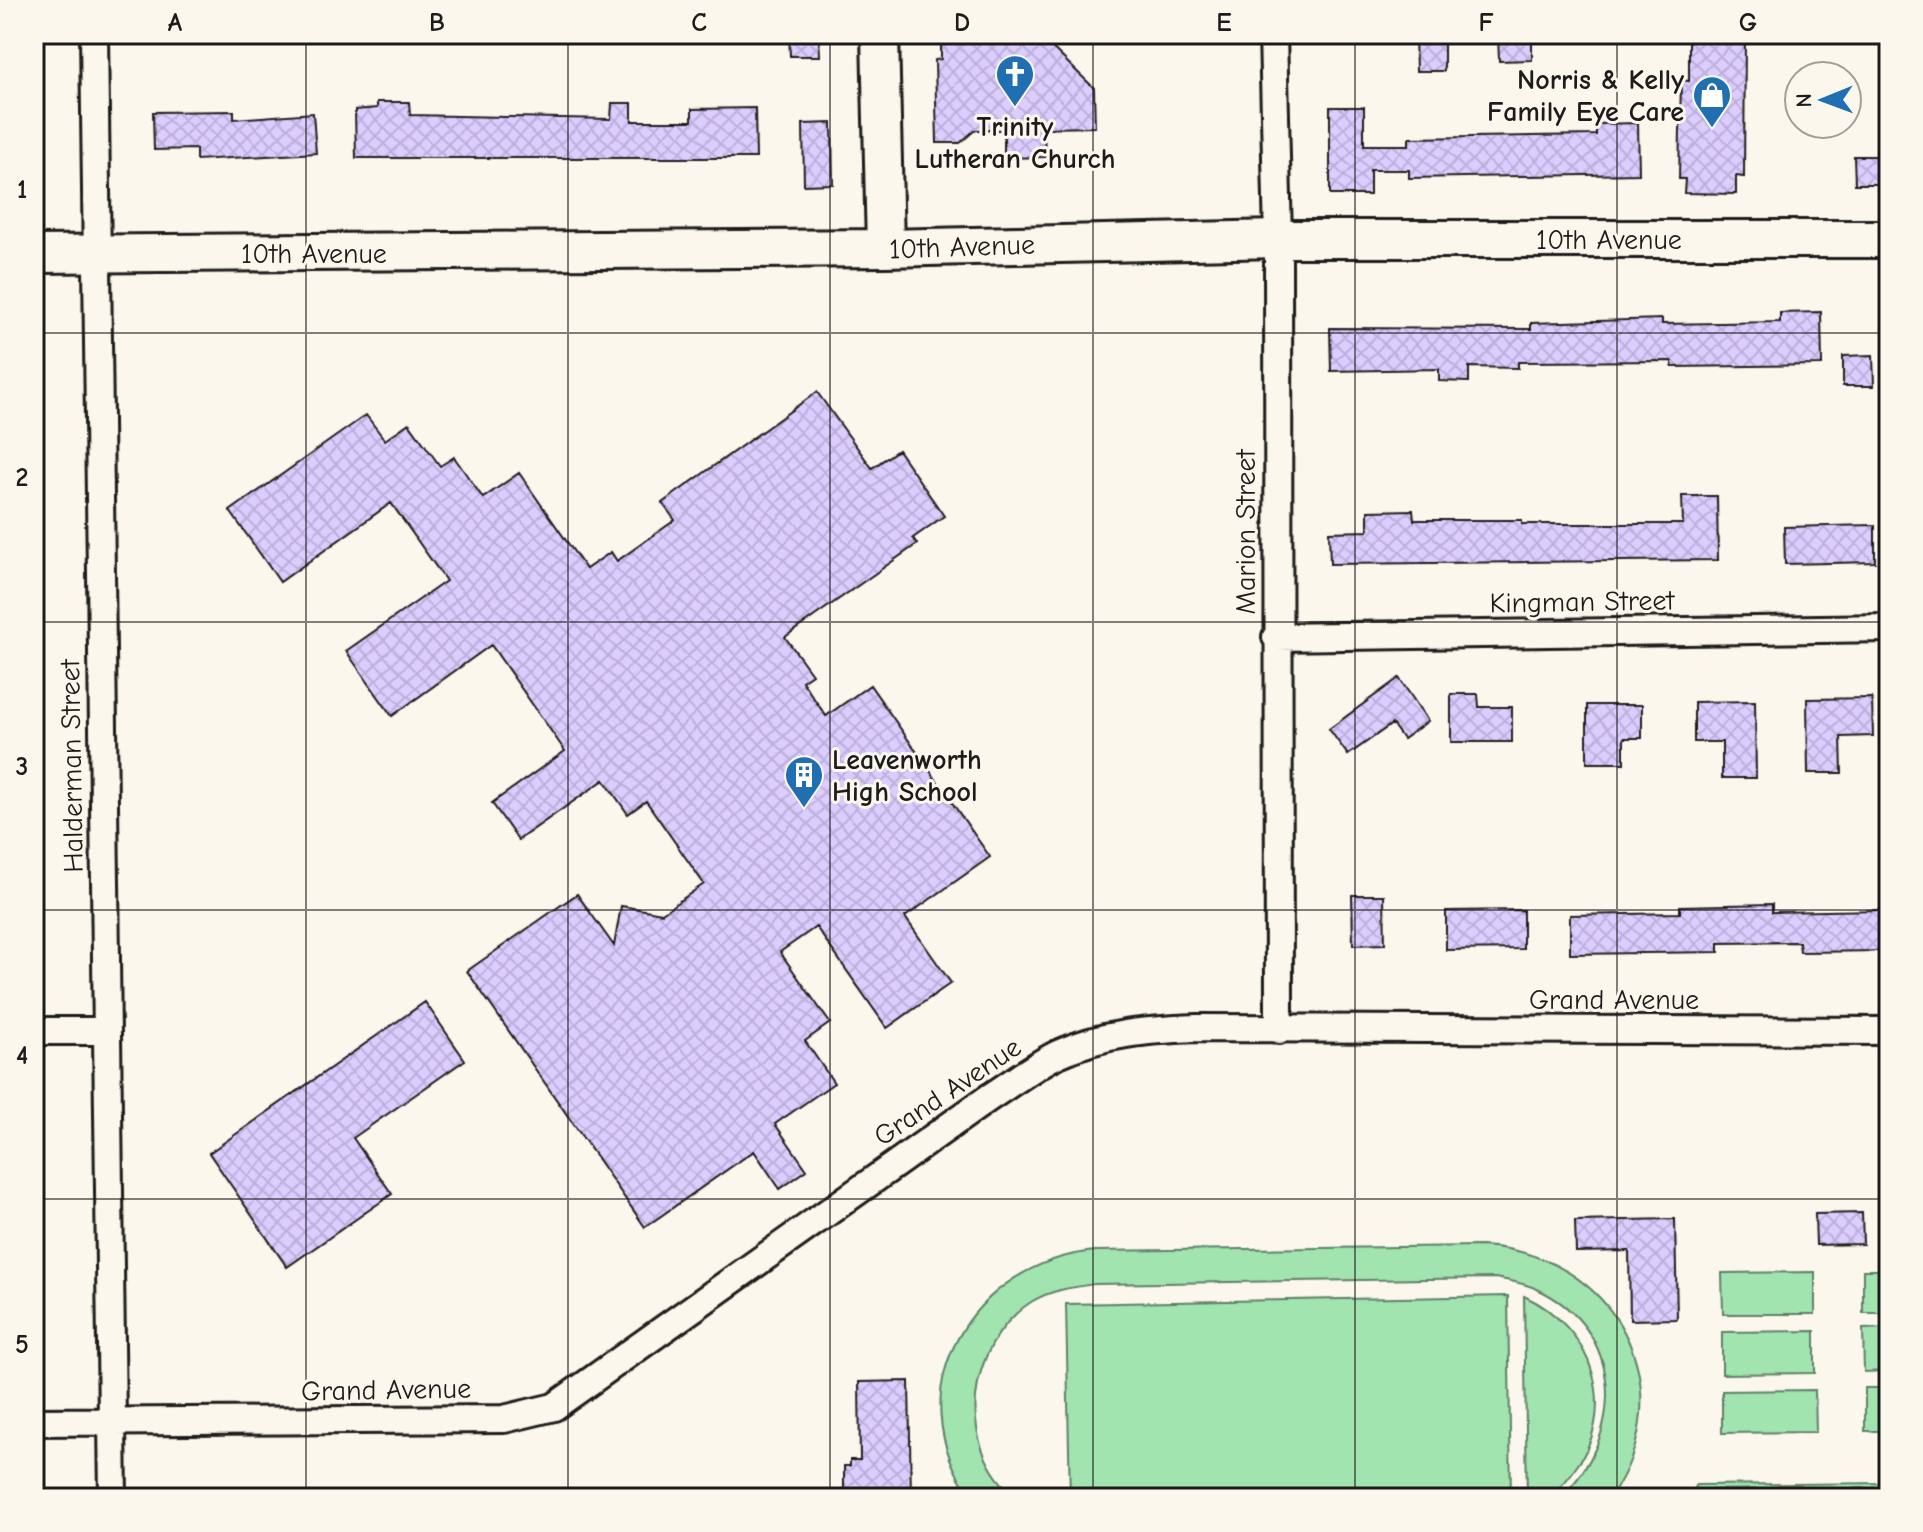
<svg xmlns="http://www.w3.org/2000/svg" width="1923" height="1532" font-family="'Comic Neue',sans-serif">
  <defs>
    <pattern id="building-cross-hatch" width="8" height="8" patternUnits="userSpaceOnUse" patternTransform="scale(2)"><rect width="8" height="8" fill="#dccdff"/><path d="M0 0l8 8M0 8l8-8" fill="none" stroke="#bcafda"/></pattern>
  </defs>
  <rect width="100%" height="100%" fill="#fbf7ec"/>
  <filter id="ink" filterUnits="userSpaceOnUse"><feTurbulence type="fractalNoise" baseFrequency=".0125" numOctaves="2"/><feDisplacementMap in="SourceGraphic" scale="16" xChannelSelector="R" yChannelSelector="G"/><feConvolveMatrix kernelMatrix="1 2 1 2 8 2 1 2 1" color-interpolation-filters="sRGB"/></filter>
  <g filter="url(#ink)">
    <path fill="#a1e4af" stroke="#5e8066" stroke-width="2" d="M1481 1246C1614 1252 1687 1386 1610 1498H1560C1626 1437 1626 1330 1537 1289 1524 1283 1509 1281 1496 1278L1095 1284C1073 1287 1050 1290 1031 1302 966 1345 954 1448 1017 1498H972C893 1391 972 1262 1096 1251Z
      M1863 1270H1889V1313H1863Z
      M1815 1272V1314H1723L1722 1273Z
      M1508 1296 1511 1498H1070L1066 1304Z
      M1524 1296C1594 1328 1621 1411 1572 1473 1559 1491 1548 1498 1527 1498Z
      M1889 1328V1371L1864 1372 1863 1329Z
      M1815 1331V1373L1722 1374V1332Z
      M1865 1388H1889V1431H1865Z
      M1815 1390 1816 1432 1722 1433V1391Z
      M1889 1483V1488L1695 1490 1696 1485Z"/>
    <path fill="url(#building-cross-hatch)" stroke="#1c1c1c" stroke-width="2" d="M789 34H819L820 56H790Z
      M941 34 1039 35 1094 88 1095 127 1044 128 1045 157 1004 158V130H975L960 143H937L935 60 941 59Z
      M1415 34H1444V71H1416Z
      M1498 34H1532V60L1499 61Z
      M1689 34H1745L1744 177 1736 176V194L1684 193 1685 179H1679L1681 80 1689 81Z
      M377 102H409L410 115 611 119 612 103H632V121H692V109L755 108 756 158H356L355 110 377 108Z
      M1330 107H1364V145H1409V138L1596 135V124L1638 123 1639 174 1409 178V170H1370V195H1330Z
      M234 111V119L313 113 316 153 196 160V149L154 150 153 112Z
      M832 123 833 184 804 185 803 124Z
      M1854 156H1877V184H1855Z
      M1821 312 1822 365 1672 367V361L1518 362V368L1469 367V382L1439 381V369L1331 371 1330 328 1531 329V323L1662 319V324L1780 322V313Z
      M1873 355 1874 386H1843V356Z
      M817 392 872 468 898 450 944 516 913 538 917 544 785 637 812 674 802 681 826 716 870 685 990 857 905 917 951 983 887 1028 816 927 780 952 830 1023 805 1041 834 1083 775 1124 807 1170 780 1189 754 1151 645 1227 467 971 577 894 614 946 621 906 662 913 704 884 646 801 628 814 604 780 518 840 492 803 565 751 491 645 392 716 346 651 446 581 391 503 280 582 230 511 366 415 385 440 409 423 440 466 454 457 483 498 519 473 586 569 611 552 617 561 675 520 662 503Z
      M1682 496H1717L1718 560 1330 564 1329 532 1368 531V511L1413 510 1414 520H1522V524H1683Z
      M1875 525V562L1785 564 1784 527Z
      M1399 678 1428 721 1403 739 1392 724 1348 755 1329 729Z
      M1451 694H1478L1479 707H1512V742H1451Z
      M1872 698 1873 736 1841 737 1842 773H1808L1807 699Z
      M1755 701 1756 778H1722V742H1694V702Z
      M1587 705H1642V738H1624V763H1587Z
      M1352 895H1384L1385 944 1353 945Z
      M1772 904V912L1881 910 1882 951 1800 952 1799 942 1719 943V952L1570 954V915L1680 913V906Z
      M1523 910V949L1446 950V911Z
      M425 1002 465 1060 353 1138 392 1194 287 1267 209 1153Z
      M1862 1213 1863 1244 1816 1245 1815 1214Z
      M1675 1219 1677 1319 1630 1320 1629 1251 1576 1252 1575 1221Z
      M909 1381 911 1498H844V1466H850V1460H860L859 1382Z"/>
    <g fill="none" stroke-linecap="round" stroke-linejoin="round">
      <defs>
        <path id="street" d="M94 34 113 1498
          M1273 34 1278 239 1279 1030
          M1276 637 1889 628
          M34 1031H107
          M34 1422 504 1419 554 1407 990 1097C1012 1083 1035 1065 1058 1054 1103 1033 1149 1030 1197 1028L1889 1031"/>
        <path id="secondary" d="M880 34 885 248
          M34 254 885 248 1278 239H1889"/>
      </defs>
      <use href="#street" stroke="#1c1c1c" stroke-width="32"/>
      <use href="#secondary" stroke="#1c1c1c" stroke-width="42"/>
      <use href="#street" stroke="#fbf7ec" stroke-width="26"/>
      <use href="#secondary" stroke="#fbf7ec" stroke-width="36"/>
    </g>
  </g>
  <path fill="none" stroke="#1c1c1c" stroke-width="2" stroke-opacity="0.55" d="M306 34V1498M568 34V1498M830 34V1498M1093 34V1498M1355 34V1498M1617 34V1498M34 333H1889M34 622H1889M34 910H1889M34 1199H1889"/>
  <defs>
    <symbol id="church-pin" viewBox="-11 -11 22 30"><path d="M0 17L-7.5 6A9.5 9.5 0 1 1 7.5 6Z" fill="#1f6fb2" stroke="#fbf7ec"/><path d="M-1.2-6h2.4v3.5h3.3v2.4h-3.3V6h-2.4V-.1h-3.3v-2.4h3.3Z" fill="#fff"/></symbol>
    <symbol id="shop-pin" viewBox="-11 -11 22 30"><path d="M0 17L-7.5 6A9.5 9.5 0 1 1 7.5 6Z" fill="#1f6fb2" stroke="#fbf7ec"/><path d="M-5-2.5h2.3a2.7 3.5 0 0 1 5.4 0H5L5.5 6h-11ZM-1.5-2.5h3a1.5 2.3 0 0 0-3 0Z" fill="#fff"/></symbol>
    <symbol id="building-pin" viewBox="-11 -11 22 30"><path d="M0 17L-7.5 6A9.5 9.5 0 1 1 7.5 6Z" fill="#1f6fb2" stroke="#fbf7ec"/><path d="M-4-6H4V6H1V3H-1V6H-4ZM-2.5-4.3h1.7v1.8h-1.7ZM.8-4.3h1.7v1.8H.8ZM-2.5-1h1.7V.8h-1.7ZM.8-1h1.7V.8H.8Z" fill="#fff"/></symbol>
  </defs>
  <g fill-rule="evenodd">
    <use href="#church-pin" x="993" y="52" width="44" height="60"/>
    <use href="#shop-pin" x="1690" y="73" width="44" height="60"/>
    <use href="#building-pin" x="782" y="753" width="44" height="60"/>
  </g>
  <g text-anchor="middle" stroke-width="6" stroke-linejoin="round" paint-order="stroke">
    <g font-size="28" font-weight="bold" fill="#1c1c1c" stroke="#fbf7ec" text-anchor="end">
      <text x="1684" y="89">Norris &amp; Kelly<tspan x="1684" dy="32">Family Eye Care</tspan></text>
      <text x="1015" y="136" text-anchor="middle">Trinity<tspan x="1015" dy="32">Lutheran Church</tspan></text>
      <text x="832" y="769" text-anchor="start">Leavenworth<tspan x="832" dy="32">High School</tspan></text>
    </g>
    <g font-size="28" fill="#1c1c1c" stroke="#fbf7ec">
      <text x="1609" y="249">10th Avenue</text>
      <text transform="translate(962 246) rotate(-2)" y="10">10th Avenue</text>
      <text x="314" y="263">10th Avenue</text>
      <text transform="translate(1245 532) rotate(-90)" y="10">Marion Street</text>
      <text transform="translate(1582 601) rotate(-1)" y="10">Kingman Street</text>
      <text transform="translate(71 766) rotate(-91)" y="10">Halderman Street</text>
      <text x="1614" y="1009">Grand Avenue</text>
      <text transform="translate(947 1091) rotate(-34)" y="10">Grand Avenue</text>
      <text transform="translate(386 1389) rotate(-1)" y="10">Grand Avenue</text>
    </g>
  </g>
  <rect width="1923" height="1532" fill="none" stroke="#fbf7ec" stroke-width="88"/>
  <g transform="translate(1823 100) rotate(269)"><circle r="38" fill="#fbf7ec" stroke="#a29f99" stroke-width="2"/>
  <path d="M0-6L14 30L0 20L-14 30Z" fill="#1f6fb2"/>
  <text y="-12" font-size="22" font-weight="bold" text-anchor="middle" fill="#1c1c1c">N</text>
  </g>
  <rect x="44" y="44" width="1835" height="1444" fill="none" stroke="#1c1c1c" stroke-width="3"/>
  <g font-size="26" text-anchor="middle" font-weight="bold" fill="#1c1c1c">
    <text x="175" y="31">A</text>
    <text x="437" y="31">B</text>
    <text x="699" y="31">C</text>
    <text x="962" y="31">D</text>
    <text x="1224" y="31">E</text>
    <text x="1486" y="31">F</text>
    <text x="1748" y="31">G</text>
    <text x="22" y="198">1</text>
    <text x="22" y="486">2</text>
    <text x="22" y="775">3</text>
    <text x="22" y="1064">4</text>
    <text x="22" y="1353">5</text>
  </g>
</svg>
